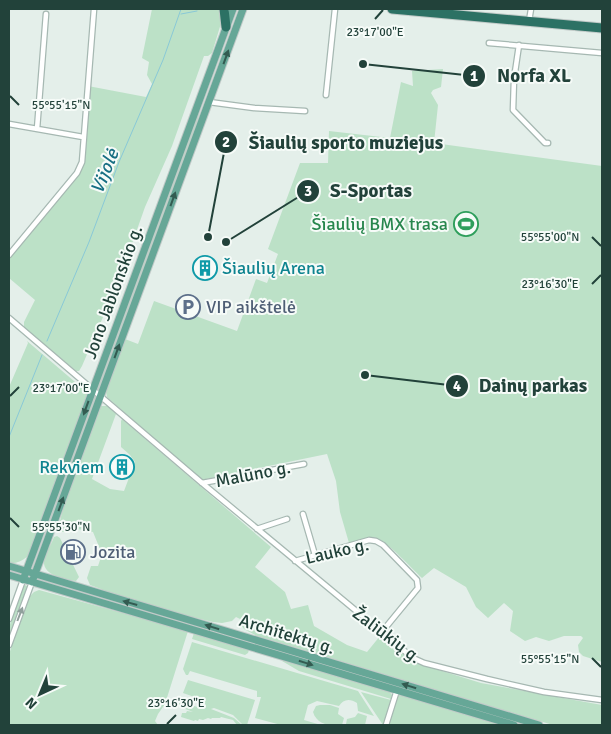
<svg xmlns="http://www.w3.org/2000/svg" width="611" height="734" font-family="Signika,sans-serif">
  <rect width="100%" height="100%" fill="#e4efea"/>
  <path fill="#bce1c7" d="M152 9H221L222 20 212 53 208 56H204L172 146 145 207 121 275 82 366 79 371H76L24 327V322L35 300 9 278V255L77 173 82 162 88 86 146 97 152 84 147 75 149 62 142 58Z
    M443 69 441 87 433 90 431 93 438 105 434 143 602 166V662L583 656 579 652 578 645 583 638 581 636H564L549 641 536 637 525 641 510 631 513 611 504 603 488 618 476 607 466 587 434 568 422 578C411 568 389 543 377 538 369 535 357 541 349 543L340 512 336 481 327 454 201 480 107 397 106 392 125 339 138 344 154 301 237 331 256 279 267 283 278 254 268 249 300 163H328L329 131 390 138 401 82 413 86 412 71Z
    M201 105 194 135 99 391 97 389Z
    M27 341 88 393 28 556C22 561 16 564 9 563V387L28 343Z
    M95 395 97 397 49 526H47V524Z
    M101 406H108L116 414 92 479 110 489 124 491 135 462 130 455 121 447V421L122 419 271 547 255 567 285 592 291 609 308 605 314 626 347 645 367 652 380 636 416 663 481 683 602 705V725H553L257 636 244 629 239 622 240 619 236 617 232 621 222 623 213 622 175 613 108 594 101 589 90 585 87 578 91 566H98L102 554 93 532C86 531 78 527 72 532H61C57 525 62 516 63 508Z
    M57 536 60 538 79 577 76 581C63 579 38 575 45 555 48 549 52 543 54 537Z
    M26 585 27 587 9 637V627L24 586Z
    M39 590 188 631 165 704 158 714 155 721 158 725H9V654L30 596 34 592Z
    M165 616 334 666 335 668 163 617Z
    M194 633 249 650 248 653 245 655 192 639Z
    M192 642 358 691 374 716 358 711 357 703C350 698 343 699 339 706L317 701 308 705 304 720 321 725H281L255 718 261 697H257V691L190 671 188 675H186L183 669Z
    M282 661H287L389 691 392 695 391 699 299 671Z
    M188 680 255 700 247 725H243L233 715 214 708 211 709 234 718 242 725H237L233 720 221 717 220 718H212L211 719 208 718 203 720 199 719 198 721 195 720 194 721 181 717 182 713H186L187 711 193 712 178 706 180 702 201 708 203 700 183 693Z
    M361 692 391 700 383 725Z
    M400 694 503 725H388L397 696Z
    M320 705H330L339 708 338 714 344 718 342 725C330 726 317 725 313 712L316 706Z
    M358 713 367 716 365 725 346 724 347 719 355 717Z"/>
  <g fill="none" stroke-linecap="round" stroke-linejoin="round">
    <path stroke="#89c9d7" stroke-width="1" d="M181 14 197 11
      M47 341 89 242 119 162 163 60 181 9
      M9 437 42 355"/>
    <defs>
      <path id="street" d="M529 21 531 9
        M489 43 602 53
        M519 45 514 79 513 110 545 143H548
        M326 95 335 9
        M209 102 254 108 305 111
        M9 124 83 137
        M37 129 46 14
        M9 255 77 173 82 162 94 9
        M9 318 202 483 413 658 424 663 487 679 544 692 602 700
        M202 483 304 464
        M303 514 315 555
        M257 529 287 519
        M295 561 369 540 376 541 383 545 417 580 418 588 381 633
        M9 619 23 580
        M9 645 32 582
        M386 725 397 690"/>
      <path id="primary" d="M9 566 539 725
        M9 575 514 725
        M23 580 233 9
        M32 582 243 9"/>
      <path id="highway" d="M224 9 226 27
        M392 9 602 28"/>
    </defs>
    <use href="#street" stroke="#a6b8b2" stroke-width="7"/>
    <use href="#primary" stroke="#c1cac8" stroke-width="9"/>
    <use href="#highway" stroke="#c1cac8" stroke-width="11"/>
    <use href="#street" stroke="#fff" stroke-width="4.5"/>
    <use href="#primary" stroke="#66a797" stroke-width="7"/>
    <use href="#highway" stroke="#2c7164" stroke-width="9"/>
  </g>
  <defs><path id="oneway-solid" d="M-6-.8H1V-3.2L6.5 0L1 3.2V.8H-6Z" transform="scale(1.25)"/></defs>
  <g fill="#335b51">
    <use href="#oneway-solid" transform="translate(226 57) rotate(-70)"/>
    <use href="#oneway-solid" transform="translate(173 199) rotate(-70)"/>
    <use href="#oneway-solid" transform="translate(117 351) rotate(-70)"/>
    <use href="#oneway-solid" transform="translate(86 408) rotate(110)"/>
    <use href="#oneway-solid" transform="translate(61 504) rotate(-70)"/>
    <use href="#oneway-solid" transform="translate(130 603) rotate(-164)"/>
    <use href="#oneway-solid" transform="translate(212 627) rotate(-163)"/>
    <use href="#oneway-solid" transform="translate(306 663) rotate(17)"/>
    <use href="#oneway-solid" transform="translate(409 686) rotate(-163)"/>
  </g>
  <use fill="#90a09c" href="#oneway-solid" transform="translate(20 614) rotate(-69)"/>
  <path fill="none" stroke="#22423a" stroke-width="2" d="M375 19 383 10M10 96 19 105M592 237 601 246M592 284 601 275M10 396 19 387M10 518 19 527M592 658 601 667M167 724 176 715"/>
  <defs>
    <symbol id="stadium-ring" viewBox="-11 -11 22 22"><circle r="9.5" fill="#f6fbf8" stroke="#2e9e5b" stroke-width="1.5"/><path d="M0-5a6.5 5 0 1 0 0 10a6.5 5 0 1 0 0-10ZM-3.5-1.8h7v3.6h-7Z" fill="#2e9e5b"/></symbol>
    <symbol id="building-ring" viewBox="-11 -11 22 22"><circle r="9.5" fill="#f6fbf8" stroke="#0f9aa8" stroke-width="1.5"/><path d="M-4-6H4V6H1V3H-1V6H-4ZM-2.5-4.3h1.7v1.8h-1.7ZM.8-4.3h1.7v1.8H.8ZM-2.5-1h1.7V.8h-1.7ZM.8-1h1.7V.8H.8Z" fill="#0f9aa8"/></symbol>
    <symbol id="parking-ring" viewBox="-11 -11 22 22"><circle r="9.5" fill="#f6fbf8" stroke="#5c6f8a" stroke-width="1.5"/><path d="M-3.5-5.5H1a3.5 3.5 0 0 1 0 7H-1V5.5H-3.5ZM-1-3.4V-.6H.8a1.4 1.4 0 0 0 0-2.8Z" fill="#5c6f8a"/></symbol>
    <symbol id="fuel-ring" viewBox="-11 -11 22 22"><circle r="9.5" fill="#f6fbf8" stroke="#5c6f8a" stroke-width="1.5"/><path d="M-5.5-6h7V0h2V4h1.3V-2.5L3-4.5l.8-.8L6-3V5H2.5V1h-1V6h-7ZM-4.2-4.7v3.2H.2V-4.7Z" fill="#5c6f8a"/></symbol>
  </defs>
  <g fill-rule="evenodd">
    <use href="#stadium-ring" x="452" y="210" width="28" height="28"/>
    <use href="#building-ring" x="191" y="254" width="28" height="28"/>
    <use href="#parking-ring" x="174" y="293" width="28" height="28"/>
    <use href="#building-ring" x="108" y="453" width="28" height="28"/>
    <use href="#fuel-ring" x="59" y="538" width="28" height="28"/>
  </g>
  <g text-anchor="middle" stroke-width="4" stroke-linejoin="round" paint-order="stroke">
    <g font-size="18" fill="#27864d" stroke="#f6fbf8" text-anchor="end">
      <text x="448" y="230">Šiaulių BMX trasa</text>
    </g>
    <g font-size="18" fill="#0d838f" stroke="#f6fbf8" text-anchor="start">
      <text x="222" y="274">Šiaulių Arena</text>
      <text x="104" y="473" text-anchor="end">Rekviem</text>
    </g>
    <g font-size="18" fill="#22423a" stroke="#f6fbf8">
      <text transform="translate(113 292) rotate(-70)" y="6">Jono Jablonskio g.</text>
      <text transform="translate(253 474) rotate(-11)" y="6">Malūno g.</text>
      <text transform="translate(337 551) rotate(-13)" y="6">Lauko g.</text>
      <text transform="translate(287 634) rotate(17)" y="6">Architektų g.</text>
      <text transform="translate(387 635) rotate(37)" y="6">Žaliūkių g.</text>
    </g>
    <g font-size="18" fill="#4e5e75" stroke="#f6fbf8" text-anchor="start">
      <text x="206" y="313">VIP aikštelė</text>
      <text x="90" y="558">Jozita</text>
    </g>
    <g font-size="19" font-style="italic" fill="#176f83" stroke="#f6fbf8">
      <text transform="translate(104 171) rotate(-68)" y="7">Vijolė</text>
    </g>
  </g>
  <g font-size="12" text-anchor="middle" fill="#22423a" stroke="#f6fbf8" stroke-width="4" stroke-linejoin="round" paint-order="stroke">
    <text x="375" y="36">23°17'00"E</text>
    <text x="61" y="109">55°55'15"N</text>
    <text x="550" y="241">55°55'00"N</text>
    <text x="550" y="288">23°16'30"E</text>
    <text x="61" y="392">23°17'00"E</text>
    <text x="61" y="531">55°55'30"N</text>
    <text x="550" y="663">55°55'15"N</text>
    <text x="176" y="707">23°16'30"E</text>
  </g>
  <path fill="none" stroke="#22423a" stroke-width="2" d="M363 64L474 76M208 237L226 142M226 242L308 191M365 375L457 386"/>
  <g fill="#22423a" stroke="#f6fbf8" stroke-width="2">
    <circle cx="363" cy="64" r="5"/>
    <circle cx="208" cy="237" r="5"/>
    <circle cx="226" cy="242" r="5"/>
    <circle cx="365" cy="375" r="5"/>
    <circle cx="474" cy="76" r="12"/>
    <circle cx="226" cy="142" r="12"/>
    <circle cx="308" cy="191" r="12"/>
    <circle cx="457" cy="386" r="12"/>
  </g>
  <g font-size="15" text-anchor="middle" font-weight="bold" fill="#fff">
    <text x="474" y="81">1</text>
    <text x="226" y="147">2</text>
    <text x="308" y="196">3</text>
    <text x="457" y="391">4</text>
  </g>
  <g font-size="19" text-anchor="middle" font-weight="bold" fill="#22423a" stroke="#f6fbf8" stroke-width="4" stroke-linejoin="round" paint-order="stroke">
    <text x="534" y="82">Norfa XL</text>
    <text x="346" y="149">Šiaulių sporto muziejus</text>
    <text x="371" y="197">S-Sportas</text>
    <text x="533" y="392">Dainų parkas</text>
  </g>
  <rect width="611" height="734" fill="none" stroke="#22423a" stroke-width="20"/>
  <g transform="translate(40 694) rotate(224)" stroke="#f6fbf8" stroke-width="4" paint-order="stroke">
  <path d="M0-4L9 19L0 12L-9 19Z" fill="#22423a"/>
  <text y="-8" font-size="14" font-weight="bold" text-anchor="middle" fill="#22423a">N</text>
  </g>
</svg>
